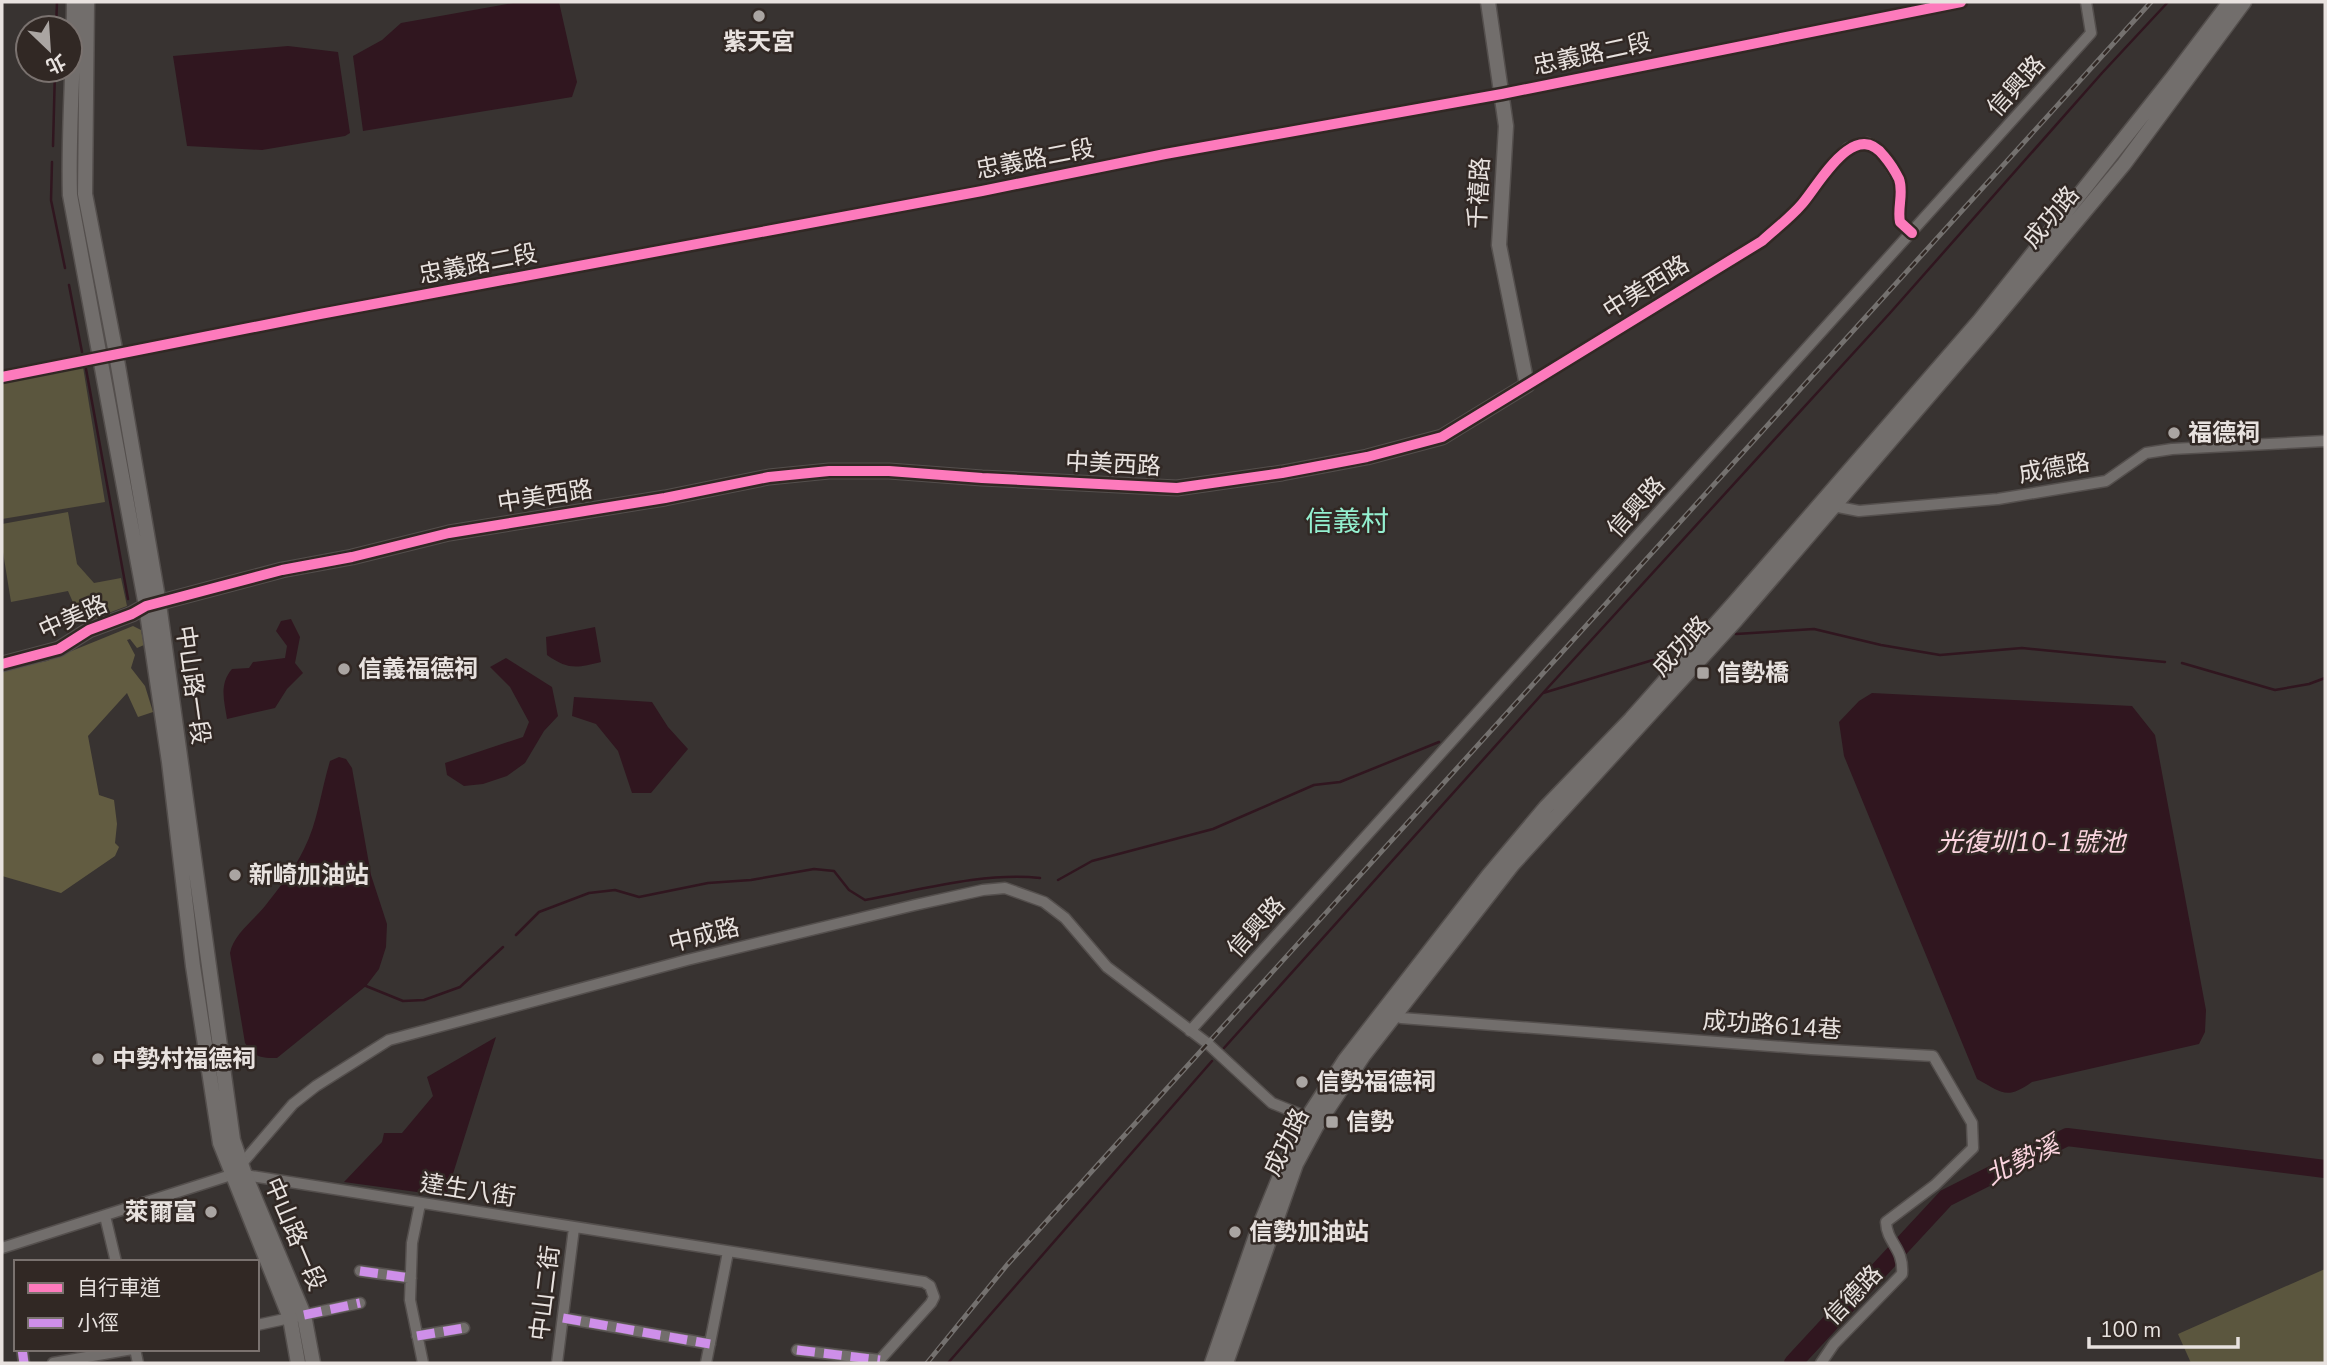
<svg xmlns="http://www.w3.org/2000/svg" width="2327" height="1365" font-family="'Nunito Sans','Noto Sans TC',sans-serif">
  <rect width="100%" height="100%" fill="#383331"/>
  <path fill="#5b563e" d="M83 367 105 502 2 519V380L13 381Z
    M68 512 77 564 94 583 121 578 127 606 82 623 68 591 11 602 2 546V524Z
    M2325 1269V1363H2191L2178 1334Z"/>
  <path fill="#625c41" d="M133 626 141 630 144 645 137 648 130 639 127 640 135 655 131 668 145 686 153 712 138 717 127 693 88 736 99 795 114 800 117 824 115 843 119 847 115 856 61 893 2 876V670L47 661Z"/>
  <path fill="#30161f" d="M519 2H559L577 82 572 97 363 131 353 56 382 40 401 23Z
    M288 46 338 52 350 133 345 136 262 150 187 146 173 56Z
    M291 619 300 637 295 663 303 673 287 689 275 708 227 719C224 700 219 684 232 669L249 668 253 662 285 658 287 646 276 631 281 621Z
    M595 627 601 662C577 668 568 670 547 655L546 637Z
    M506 658 552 687 558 716 544 731 525 763 507 776 483 784 464 786 447 775 445 763 523 737 529 722 510 687 490 667Z
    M1872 693 2132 706 2155 735 2206 1010 2205 1032 2199 1044 2032 1082C2006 1100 2003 1093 1977 1079L1844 756 1839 722 1859 701Z
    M574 697 652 702 668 727 688 749 651 793H632L618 751 596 724 572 716Z
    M339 757 346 759 352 768 371 875 387 924 386 947 379 969 366 986 277 1058C260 1058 254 1057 245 1043L230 953C233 935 253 921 265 906 279 888 294 870 304 849 318 822 321 790 330 761Z
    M496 1037 446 1196 344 1182 382 1142 384 1133H402L433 1096 427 1077Z"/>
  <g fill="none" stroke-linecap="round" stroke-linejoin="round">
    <path stroke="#30161f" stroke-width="2.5" d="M56 28 57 2
      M53 146 55 70
      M52 162 51 200 65 268
      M69 285 82 352
      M86 369 128 599
      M1736 634 1814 629 1881 645 1940 655 2022 648 2165 662
      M2182 663 2275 690 2309 684 2325 678
      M1543 693 1890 313 2102 73 2168 2
      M1058 880 1092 861 1213 829 1314 785 1340 782 1439 742
      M516 935 539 912 589 893 615 890 639 897 708 883 751 880 814 869 834 871 849 890 865 900C920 890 984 872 1040 878
      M366 986 403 1001 424 1000 460 987 503 947
      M1224 1048 1543 693 1653 660
      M948 1363 1212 1061"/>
    <path stroke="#30161f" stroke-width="18" d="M1793 1363 1946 1198 2067 1137 2325 1169"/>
    <defs>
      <path id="minor" d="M2 377 320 314 982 191 1165 154 1502 94 1961 2
        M1527 385 1762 241 1799 208 1835 161 1848 148 1867 143 1874 146 1886 159 1900 182V222L1912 233
        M1831 503 1833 506 1859 511 1998 499 2106 481 2146 453 2172 449 2325 441
        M1391 1012 1401 1018 1811 1049 1933 1056 1972 1123 1973 1148 1935 1185 1886 1222C1887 1244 1904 1247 1902 1274L1834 1344 1821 1363
        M1190 1031 2091 33 2086 2
        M238 1168 293 1104 316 1086 389 1040 687 960 915 905 983 890 1005 888 1044 902 1065 918 1107 967 1207 1043 1272 1103 1307 1117 1313 1121
        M420 1204 412 1243 410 1300 423 1363
        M105 1216 116 1262
        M2 1248 231 1175H245L924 1282 930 1286 934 1297 931 1303 877 1363
        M360 1271 411 1278
        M563 1318 710 1344
        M257 1325 360 1303
        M417 1336 464 1328
        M22 1349 24 1363
        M135 1349 138 1363
        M797 1350 880 1360
        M53 1363 132 1349
        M557 1363 574 1228
        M706 1363 728 1252"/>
      <path id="tertiary" d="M74 2C74 66 68 131 70 195L146 606 169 762 193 966 220 1143 290 1318 298 1363
        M87 2 85 194 116 354 159 604 233 1140 245 1175 304 1315 313 1363
        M2 664 59 649 89 630 132 614 146 606 282 570 352 557 449 533 665 498 769 477 829 471H889L982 478 1177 488 1282 473 1367 457 1442 437 1527 385 1499 245 1506 126 1488 2
        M1212 1363 1258 1230 1298 1132 1345 1060 1488 876 1546 807 1631 719 1736 601 1980 320 2173 77 2230 2
        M1226 1363 1296 1164 1317 1125 1363 1056 1513 864 1736 620 1988 327 2124 164 2244 2"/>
    </defs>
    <use href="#minor" stroke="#544f4d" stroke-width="13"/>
    <use href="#tertiary" stroke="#544f4d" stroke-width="17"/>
    <use href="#minor" stroke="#726e6c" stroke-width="10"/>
    <use href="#tertiary" stroke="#726e6c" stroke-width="14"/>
    <defs>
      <path id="rail" d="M927 1363 1007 1265 2151 2"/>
    </defs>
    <use href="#rail" stroke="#74716f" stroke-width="5"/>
    <use href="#rail" stroke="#312824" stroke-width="2.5" stroke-dasharray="8" stroke-linecap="butt"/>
    <path stroke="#ce8fe9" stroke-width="9" stroke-dasharray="18 9" stroke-linecap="butt" d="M360 1271 411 1278
      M304 1315 360 1303
      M563 1318 710 1344
      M417 1336 464 1328
      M22 1349 24 1363
      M797 1350 880 1360"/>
    <defs>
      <path id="cycleway" d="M2 377 320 314 982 191 1165 154 1502 94 1961 2
        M2 664 59 649 89 630 132 614 146 606 282 570 352 557 449 533 665 498 769 477 829 471H889L982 478 1177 488 1282 473 1367 457 1442 437 1762 241C1775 229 1790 218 1802 204 1820 183 1854 118 1884 156 1890 163 1895 171 1899 179 1904 193 1897 208 1900 222L1912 233"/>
    </defs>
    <use href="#cycleway" stroke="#312824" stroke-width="15"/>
    <use href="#cycleway" stroke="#fd7abc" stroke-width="10"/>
  </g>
  <g fill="#aaa5a2" stroke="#312824" stroke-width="2.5">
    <circle cx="759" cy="16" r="7"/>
    <circle cx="2174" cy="433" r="7"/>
    <circle cx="344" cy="669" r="7"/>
    <rect x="1696" y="666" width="14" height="14" rx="3.5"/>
    <circle cx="235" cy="875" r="7"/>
    <circle cx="98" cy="1059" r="7"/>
    <circle cx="1302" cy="1082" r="7"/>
    <rect x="1325" y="1115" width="14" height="14" rx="3.5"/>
    <circle cx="211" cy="1212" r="7"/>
    <circle cx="1235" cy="1232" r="7"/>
  </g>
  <g text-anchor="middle" stroke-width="5" stroke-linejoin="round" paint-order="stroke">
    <g font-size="24" font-weight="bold" fill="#e8e2df" stroke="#312824" text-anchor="start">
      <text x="759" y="50" text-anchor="middle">紫天宮</text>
      <text x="2188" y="441">福德祠</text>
      <text x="358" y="677">信義福德祠</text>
      <text x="1717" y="681">信勢橋</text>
      <text x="249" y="883">新崎加油站</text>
      <text x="112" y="1067">中勢村福德祠</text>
      <text x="1316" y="1090">信勢福德祠</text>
      <text x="1346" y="1130">信勢</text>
      <text x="197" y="1220" text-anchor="end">萊爾富</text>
      <text x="1249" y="1240">信勢加油站</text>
    </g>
    <g font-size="24" fill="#e8e2df" stroke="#312824">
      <text transform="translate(1592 54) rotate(-12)" y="8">忠義路二段</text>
      <text transform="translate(2016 86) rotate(-48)" y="8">信興路</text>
      <text transform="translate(1035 159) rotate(-11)" y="8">忠義路二段</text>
      <text transform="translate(1479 193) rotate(-87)" y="8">千禧路</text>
      <text transform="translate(2051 217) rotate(-50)" y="8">成功路</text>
      <text transform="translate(478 264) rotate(-11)" y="8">忠義路二段</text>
      <text transform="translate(1646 287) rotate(-32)" y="8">中美西路</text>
      <text transform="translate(1113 464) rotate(3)" y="8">中美西路</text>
      <text transform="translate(2054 468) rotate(-10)" y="8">成德路</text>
      <text transform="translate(545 496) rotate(-9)" y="8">中美西路</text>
      <text transform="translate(1636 507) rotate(-48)" y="8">信興路</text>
      <text transform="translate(73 617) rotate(-24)" y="8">中美路</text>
      <text transform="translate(1681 646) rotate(-47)" y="8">成功路</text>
      <text transform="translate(193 685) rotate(82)" y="8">中山路一段</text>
      <text transform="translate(1256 927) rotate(-48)" y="8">信興路</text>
      <text transform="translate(704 935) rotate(-14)" y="8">中成路</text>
      <text transform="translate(1772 1025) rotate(4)" y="8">成功路614巷</text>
      <text transform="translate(1286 1142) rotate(-64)" y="8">成功路</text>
      <text transform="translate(468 1190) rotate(9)" y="8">達生八街</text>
      <text transform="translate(295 1234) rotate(67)" y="8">中山路一段</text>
      <text transform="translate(545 1293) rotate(-83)" y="8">中山二街</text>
      <text transform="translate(1853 1295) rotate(-46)" y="8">信德路</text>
    </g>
    <g font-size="26" font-style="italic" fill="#fbd4df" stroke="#312824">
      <text x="2031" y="851">光復圳10-1號池</text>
      <text transform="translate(2022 1160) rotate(-26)" y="9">北勢溪</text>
    </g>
    <g font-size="28" fill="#94f0d0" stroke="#312824">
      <text x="1347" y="531">信義村</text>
    </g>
  </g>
  <rect width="2327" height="1365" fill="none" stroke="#e8e2df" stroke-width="7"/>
  <rect x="14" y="1260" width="245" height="91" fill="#312824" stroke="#7a726f" stroke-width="2"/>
  <rect x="28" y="1283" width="35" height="10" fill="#fd7abc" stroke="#7a726f" stroke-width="2"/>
  <text x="77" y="1295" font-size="21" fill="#e8e2df">自行車道</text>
  <rect x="28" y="1318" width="35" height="10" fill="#ce8fe9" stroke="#7a726f" stroke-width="2"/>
  <text x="77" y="1330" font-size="21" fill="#e8e2df">小徑</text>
  <g transform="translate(49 49) rotate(155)"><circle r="33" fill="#312824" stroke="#7a726f" stroke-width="2"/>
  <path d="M0-5L12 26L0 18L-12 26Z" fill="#aaa5a2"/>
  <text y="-10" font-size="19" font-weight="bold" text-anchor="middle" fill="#e8e2df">北</text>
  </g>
  <path d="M2089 1337v10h149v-10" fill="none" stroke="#e8e2df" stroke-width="3.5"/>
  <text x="2100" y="1337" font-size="21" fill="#e8e2df" stroke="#312824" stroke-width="5" paint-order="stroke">100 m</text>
</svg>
